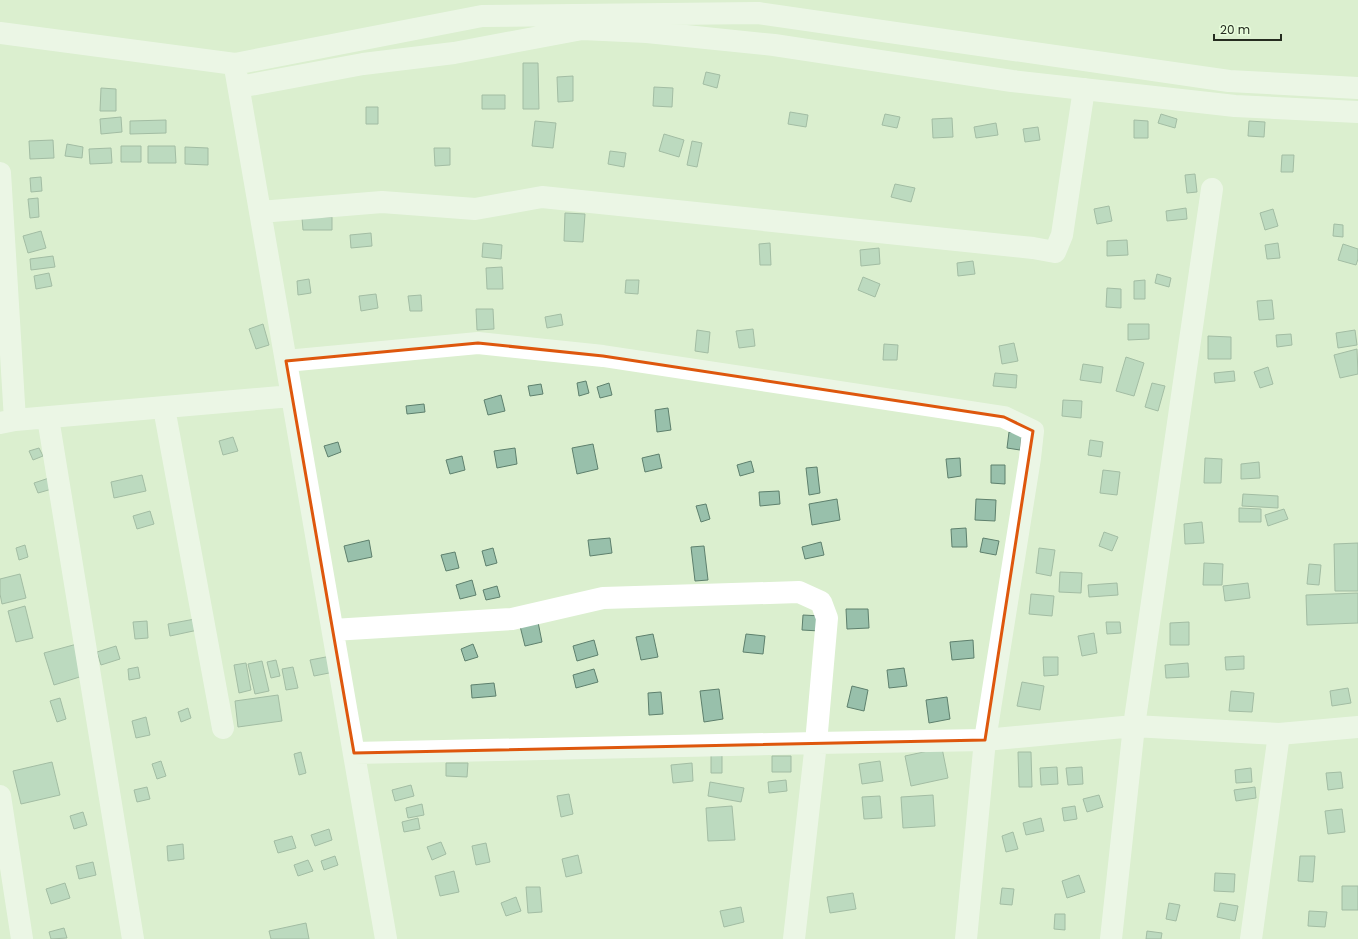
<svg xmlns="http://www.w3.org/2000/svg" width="1358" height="939" font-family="Poppins,sans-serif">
  <rect width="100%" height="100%" fill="#dbefcf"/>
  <path fill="#98c0ab" stroke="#5e806d" d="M523 63H538L539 109H523Z
    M706 72 720 75 717 88 703 84Z
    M573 76V101L558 102 557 77Z
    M654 87 673 88 672 107 653 106Z
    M101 88 116 89V111H100Z
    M482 95H505V109H482Z
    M366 107H378V124H366Z
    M790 112 808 115 806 127 788 124Z
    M885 114 900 117 897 128 882 125Z
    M1161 114 1177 119 1175 128 1158 123Z
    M121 117 122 132 101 134 100 119Z
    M952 118 953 137 933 138 932 119Z
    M166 120V133L130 134V121Z
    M1134 120 1148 121V138H1134Z
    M535 121 556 123 553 148 532 146Z
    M1249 121 1265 122 1264 137 1248 136Z
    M996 123 998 135 976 138 974 127Z
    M1038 127 1040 140 1025 142 1023 129Z
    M664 134 684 140 679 157 659 151Z
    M53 140 54 158 30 159 29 141Z
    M692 141 702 143 697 167 687 165Z
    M67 144 83 147 82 158 65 156Z
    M121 146H141V162H121Z
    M148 146H175L176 163H148Z
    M185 147 208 148V165L185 164Z
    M111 148 112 163 90 164 89 149Z
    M434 148H450V165L435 166Z
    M610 151 626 153 624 167 608 164Z
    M1282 155H1294L1293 172H1281Z
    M1195 174 1197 192 1187 193 1185 175Z
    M41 177 42 191 31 192 30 178Z
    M895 184 915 188 911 202 891 197Z
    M38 198 39 217 30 218 28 199Z
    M1109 206 1112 221 1097 224 1094 209Z
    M1186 208 1187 219 1167 221 1166 211Z
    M1273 209 1278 226 1265 230 1260 213Z
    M565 213 585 214 583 242 564 241Z
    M332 217V230H303L302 218Z
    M1334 224 1343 225V237L1333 236Z
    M41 231 46 248 28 253 23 236Z
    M371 233 372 246 351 248 350 235Z
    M1127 240 1128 255 1107 256V241Z
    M483 243 502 245 501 259 482 257Z
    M770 243 771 265H760L759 244Z
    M1278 243 1280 258 1267 259 1265 245Z
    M1343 244 1358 249V259L1356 265 1338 260Z
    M879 248 880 264 861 266 860 250Z
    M53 256 55 267 31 270 30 259Z
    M973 261 975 274 958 276 957 263Z
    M502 267 503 289H487L486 268Z
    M49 273 52 286 36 289 34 276Z
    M1157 274 1171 278 1169 287 1155 283Z
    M863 277 880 284 875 297 858 290Z
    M309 279 311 293 298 295 297 281Z
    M626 280H639L638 294 625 293Z
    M1145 280V299H1134V281Z
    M1107 288 1121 289V308L1106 307Z
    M376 294 378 308 361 311 359 296Z
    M421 295 422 311H410L408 296Z
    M1272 300 1274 319 1259 320 1257 301Z
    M476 309H493L494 329 477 330Z
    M561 314 563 325 547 328 545 317Z
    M263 324 269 345 256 349 249 329Z
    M1128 324H1149V339L1128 340Z
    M753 329 755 346 739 348 736 331Z
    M697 330 710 332 708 353 695 351Z
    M1355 330 1357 345 1338 348 1336 333Z
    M1291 334 1292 345 1277 347 1276 335Z
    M1208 336 1231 337V359H1208Z
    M1014 343 1018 361 1002 364 999 346Z
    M884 344 898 345 897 360H883Z
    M1357 349 1358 374 1340 378 1334 355Z
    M1126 357 1144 363 1134 396 1116 391Z
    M1083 364 1103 367 1101 383 1080 380Z
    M1268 367 1273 384 1260 388 1254 372Z
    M1234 371 1235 381 1215 383 1214 373Z
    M995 373 1017 375 1016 388 993 386Z
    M586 381 589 393 579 396 577 383Z
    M609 383 612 395 600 398 597 387Z
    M1152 383 1165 386 1158 411 1145 407Z
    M541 384 543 394 530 396 528 386Z
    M501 395 505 411 488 415 484 400Z
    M1063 400 1082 401 1081 418 1062 416Z
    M424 404 425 412 407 414 406 406Z
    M668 408 671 430 657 432 655 410Z
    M1009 432 1022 434 1020 450 1007 448Z
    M233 437 238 451 223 455 219 441Z
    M1090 440 1103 442 1101 457 1088 455Z
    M338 442 341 452 328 457 324 446Z
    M593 444 598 469 577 474 572 448Z
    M39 448 43 456 33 460 29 451Z
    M515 448 517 464 497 468 494 451Z
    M659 454 662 468 645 472 642 458Z
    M462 456 465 470 450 474 446 460Z
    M960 458 961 476 948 478 946 459Z
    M1205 458 1222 459 1221 483H1204Z
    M751 461 754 472 740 476 737 465Z
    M1259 462 1260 478 1241 479V464Z
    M991 465H1005V484L991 483Z
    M817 467 820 493 809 495 806 468Z
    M1103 470 1120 472 1117 495 1100 493Z
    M142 475 146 491 114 498 111 482Z
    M49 478 52 489 38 493 34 483Z
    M779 491 780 504 760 506 759 492Z
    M1243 494 1278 496V508L1242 506Z
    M837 499 840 520 812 525 809 504Z
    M976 499 996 500 995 521 975 520Z
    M706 504 710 519 701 522 696 506Z
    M1239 508 1261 509V522H1239Z
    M1284 509 1288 519 1268 526 1265 515Z
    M150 511 154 524 137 529 133 516Z
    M1202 522 1204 543 1185 544 1184 524Z
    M966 528 967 547H952L951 529Z
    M1104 532 1118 537 1112 551 1099 546Z
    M610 538 612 553 590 556 588 540Z
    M983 538 999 541 996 555 980 552Z
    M369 540 372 557 348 562 344 546Z
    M821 542 824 555 805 559 802 547Z
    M1358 543V591H1335L1334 544Z
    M25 545 28 557 19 560 16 548Z
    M704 546 708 580 695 581 691 547Z
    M493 548 497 563 486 566 482 551Z
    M1039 548 1055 550 1051 576 1036 573Z
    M455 552 459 568 446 571 441 555Z
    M1204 563 1223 564 1222 585H1203Z
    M1309 564 1321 565 1319 585 1307 584Z
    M1060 572 1082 573 1081 593 1059 592Z
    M20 574 26 598 2 604 0 594V579Z
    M472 580 476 595 460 599 456 585Z
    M1117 583 1118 595 1089 597 1088 585Z
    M1248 583 1250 598 1225 601 1223 586Z
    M497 586 500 597 486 600 483 590Z
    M1358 593V623L1307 625 1306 595Z
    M1031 594 1054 596 1052 616 1029 614Z
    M25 606 33 638 16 642 8 611Z
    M846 609H868L869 628 847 629Z
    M803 615 821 616 820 631 802 630Z
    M195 619 198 630 170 636 168 624Z
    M147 621 148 638 135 639 133 622Z
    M538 622 542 642 525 646 520 626Z
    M1106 622H1120L1121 633 1107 634Z
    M1189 622V645H1170V623Z
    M1094 633 1097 653 1082 656 1078 636Z
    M653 634 658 657 641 660 636 637Z
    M746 634 765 636 763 654 743 652Z
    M594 640 598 655 577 661 573 646Z
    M973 640 974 658 952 660 950 642Z
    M77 644 86 675 54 685 44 653Z
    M473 644 478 657 465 661 461 649Z
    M116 646 120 659 101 665 97 652Z
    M331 656 334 672 314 676 310 660Z
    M1244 656V669L1226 670 1225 657Z
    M1043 657H1058V675L1044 676Z
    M276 660 280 676 271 678 267 662Z
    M262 661 269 691 255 694 248 664Z
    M246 663 251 690 239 693 234 665Z
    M1188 663 1189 677 1166 678 1165 665Z
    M138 667 140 678 129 680 128 669Z
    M293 667 298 688 286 690 282 669Z
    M904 668 907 686 889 688 887 670Z
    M594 669 598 682 576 688 573 675Z
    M1022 682 1044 686 1040 710 1017 706Z
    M494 683 496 696 472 698 471 685Z
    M852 686 868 690 864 711 847 707Z
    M1348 688 1351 703 1332 706 1330 691Z
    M719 689 723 719 704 722 700 691Z
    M1231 691 1254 693 1252 712 1229 711Z
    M661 692 663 714 649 715 648 693Z
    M278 695 282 721 238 727 235 701Z
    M947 697 950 719 929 723 926 700Z
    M60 698 66 719 57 722 50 701Z
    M188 708 191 718 181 722 178 712Z
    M146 717 150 735 136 738 132 721Z
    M942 748 948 778 911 786 905 756Z
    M301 752 306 773 299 775 294 754Z
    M1018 752H1031L1032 787H1019Z
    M722 754V773H711V755Z
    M772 756H791V772H772Z
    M161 761 166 776 157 779 152 764Z
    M880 761 883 781 862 784 859 764Z
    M52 762 60 795 21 804 13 771Z
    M446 763H468L467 777 446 776Z
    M692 763 693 781 673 783 671 765Z
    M1057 767 1058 784 1041 785 1040 768Z
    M1082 767 1083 784 1068 785 1066 768Z
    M1251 768 1252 782 1236 783 1235 770Z
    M1341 772 1343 788 1328 790 1326 773Z
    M786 780 787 791 769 793 768 782Z
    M710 782 744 788 741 802 708 796Z
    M411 785 414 796 395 801 392 790Z
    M147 787 150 799 137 802 134 790Z
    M1255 787 1256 798 1236 801 1234 790Z
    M569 794 573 814 561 817 557 796Z
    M933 795 935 826 903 828 901 797Z
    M1099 795 1103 807 1087 812 1083 799Z
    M880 796 882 818 864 819 862 797Z
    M422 804 424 815 408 818 406 808Z
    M732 806 735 840 708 841 706 808Z
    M1075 806 1077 819 1064 821 1062 808Z
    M1342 809 1345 832 1328 834 1325 811Z
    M83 812 87 825 74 829 70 816Z
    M418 818 420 829 404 832 402 822Z
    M1041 818 1044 831 1026 835 1023 823Z
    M329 829 332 840 315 846 311 835Z
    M1013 832 1018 849 1006 852 1002 836Z
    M292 836 296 848 278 853 274 841Z
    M441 842 446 854 432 860 427 847Z
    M486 843 490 862 476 865 472 846Z
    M183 844 184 859 168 861 167 846Z
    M578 855 582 873 566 877 562 859Z
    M335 856 338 865 324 870 321 861Z
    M1300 856H1315L1313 882 1298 881Z
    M308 860 313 871 298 876 294 865Z
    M93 862 96 875 79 879 76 866Z
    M454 871 459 892 440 896 435 876Z
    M1215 873 1235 874 1234 892 1214 891Z
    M1079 875 1085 892 1067 898 1062 881Z
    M65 883 70 898 51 904 46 889Z
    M1342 886H1358V910H1342Z
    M526 887H540L542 912 528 913Z
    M1002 888 1014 889 1012 905 1000 904Z
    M853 893 856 909 830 913 827 897Z
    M516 897 521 911 506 916 501 903Z
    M1169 903 1180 905 1176 921 1166 919Z
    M1220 903 1238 906 1235 921 1217 917Z
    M741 907 744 922 724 927 720 911Z
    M1309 911 1327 912 1325 927 1308 926Z
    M1055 914H1065V930L1054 929Z
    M306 923 309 939H271L269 931Z
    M64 928 67 938 51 939 49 932Z
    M1147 931 1162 933 1161 939H1146Z"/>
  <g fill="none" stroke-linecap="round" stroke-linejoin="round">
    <path stroke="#fff" stroke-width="22" d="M0 33 235 64 482 16 758 13 1229 81 1358 88
      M236 73 386 939
      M239 87 363 64 454 53 582 29 647 32 774 45 1012 81 1235 106 1358 112
      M0 173 15 420
      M260 212 382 202 475 209 542 197 1033 248 1055 252 1062 235 1084 89
      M286 361 478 343 603 356 1004 417 1033 431 1030 458 985 740 966 939
      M164 408 223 728
      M48 418 133 939
      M0 423 15 420 292 396
      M333 630 512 619 603 598 799 592 821 602 827 618 816 743 794 939
      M354 753 816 743 985 740 1134 726 1279 734 1358 727
      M0 796 22 939
      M1111 939 1134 726 1212 189
      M1251 939 1279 734"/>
  </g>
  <path d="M0 0H1358V939H0ZM478 343 603 356 1004 417 1033 431 985 740 354 753 286 361Z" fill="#dbefcf" fill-opacity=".55" fill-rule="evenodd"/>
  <path fill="none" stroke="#de570d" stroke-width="3" stroke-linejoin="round" d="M478 343 603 356 1004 417 1033 431 985 740 354 753 286 361Z"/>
  <path d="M1214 34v6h67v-6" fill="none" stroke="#252c20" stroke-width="2"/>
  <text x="1220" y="34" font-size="12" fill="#252c20" stroke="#e8fddc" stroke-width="3" paint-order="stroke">20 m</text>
</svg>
